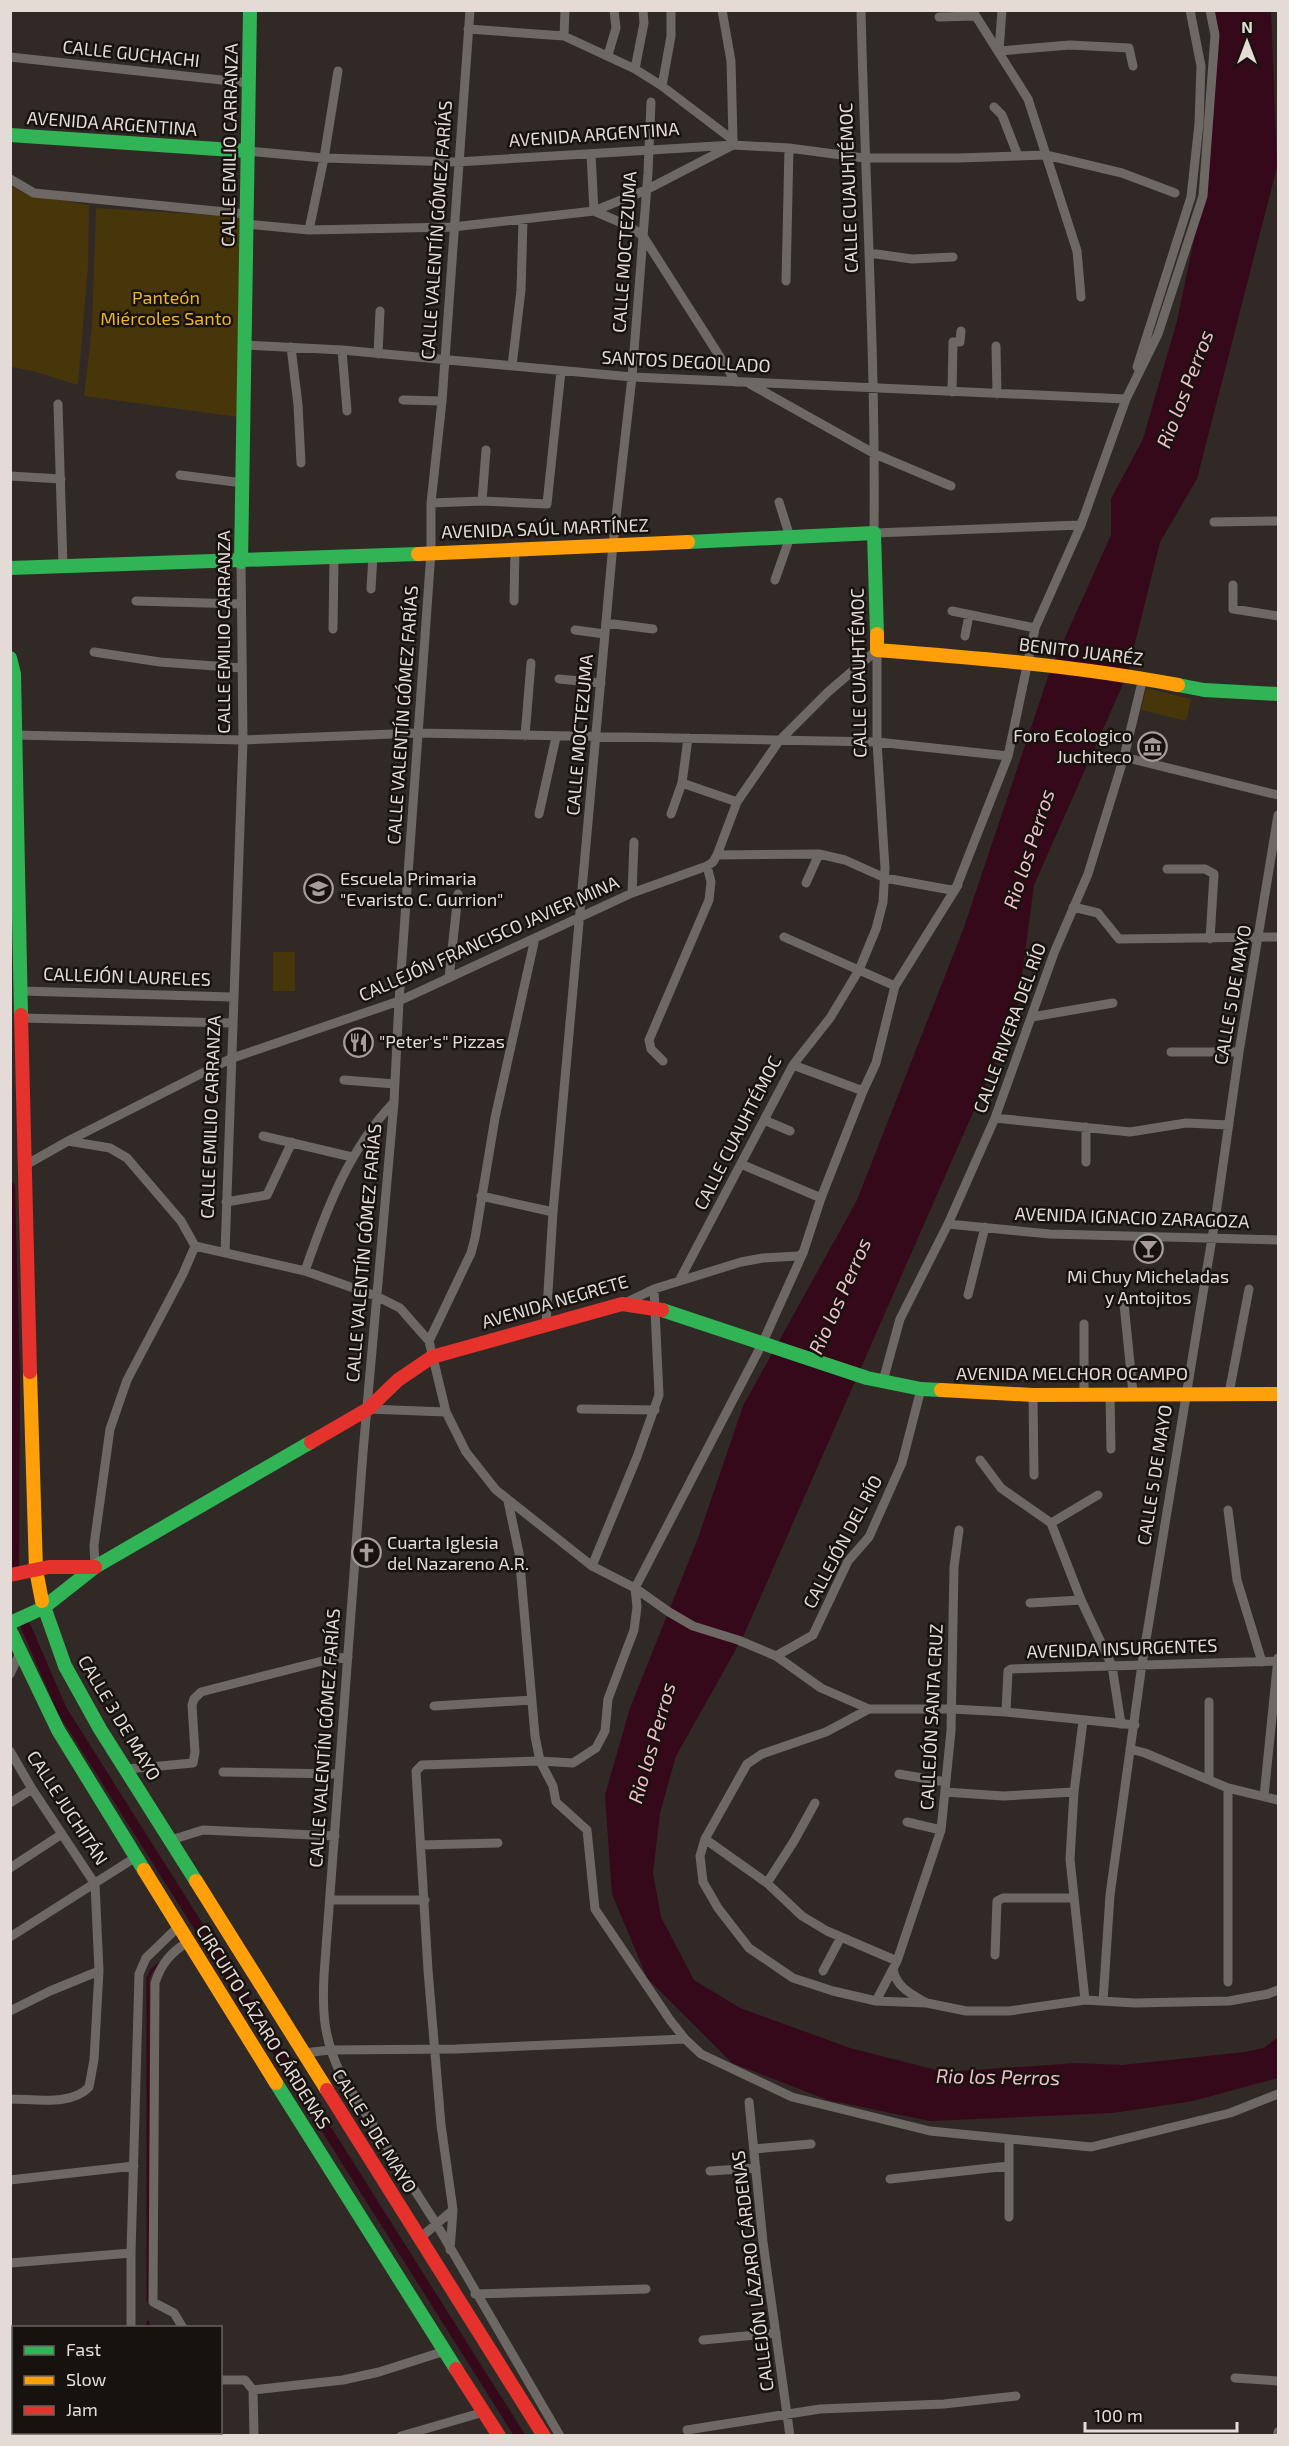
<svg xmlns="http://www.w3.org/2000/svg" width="1289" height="2446" font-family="'Exo 2',sans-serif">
  <rect width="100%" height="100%" fill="#312926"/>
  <path fill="#47360a" d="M10 185 28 195 89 205 88 266 78 385 33 371 11 367Z
    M96 208 241 217 238 417 84 396 92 326Z
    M1146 688 1191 699 1186 721 1141 710Z
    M273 952H295V991H273Z"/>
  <path fill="#35091a" d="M1210 11H1271L1277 167 1197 479 1160 542 1127 675 1034 885 1017 1012 743 1637 676 1756 660 1813 653 1873 661 1917 694 1980 740 2008 850 2048 944 2072 1077 2063 1122 2065 1245 2052 1264 2048 1278 2037V2078L1193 2101 1113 2113 930 2121 828 2100 732 2063 647 1978 612 1894 605 1795 630 1708 698 1538 743 1406 857 1200 963 930 1050 671 1111 535V499L1143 439 1177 321 1203 196 1215 35Z"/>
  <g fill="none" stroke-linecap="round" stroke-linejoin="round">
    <path stroke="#35091a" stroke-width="3" d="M148 2301V1978L152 1970 160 1963
      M148 2322V2328
      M147 2432V2436"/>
    <path stroke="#35091a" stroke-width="10" d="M10 1187 15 1375 14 1574
      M26 1627 62 1710 520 2436"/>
    <path stroke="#6e6865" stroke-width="9" d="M470 10 442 401 431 503V552L399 1001 394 1102 363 1452 324 1975C322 2014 324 2039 341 2075L437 2225 560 2436
      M722 10 731 61 733 140
      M861 10C865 185 876 359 874 533L1081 525 1082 521
      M972 10 1028 99 1077 251 1081 297
      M1002 10 999 51 1070 45 1129 48 1133 66
      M1210 10 1215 35 1203 196 1158 334 1126 399 1081 525 1035 628 1008 756 956 888 895 986 876 1063 863 1091 821 1198 803 1253 762 1344 635 1588 637 1607 634 1630 608 1699 605 1731 596 1748 573 1763 540 1761 553 1786 556 1802 587 1830 595 1909 670 2020 685 2039 701 2054 792 2097 930 2131 1091 2147 1230 2113 1278 2094
      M939 17 975 16
      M564 36 565 10
      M608 55 616 28 614 10
      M10 57 249 83
      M635 69 644 23 643 10
      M662 86 671 36V10
      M994 107 1002 115 1018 156
      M247 151 324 158 457 162 733 145 789 148 864 158H959L1046 155 1122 173 1175 193
      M591 154 594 211 629 226 643 236 736 382
      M10 179 34 193 246 214
      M246 224 309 230 453 227 594 211 646 190 733 145V140L662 86 635 69 564 36 468 29
      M309 230 324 158 338 71
      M869 253 912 259 953 257
      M786 281 789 148
      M245 345 342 350 632 377 1126 399
      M996 346 997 394
      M291 347 298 405 301 463
      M342 350 347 411
      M378 354 380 311
      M512 366 521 290 523 220
      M1137 367 1191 197 1199 124 1201 66 1190 10
      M750 384 875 454 951 486
      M952 392 953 342H960L961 331
      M403 400 442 401
      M58 404 63 567
      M180 475 243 483
      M10 476 61 479
      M482 501 486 450
      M431 503 482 501 547 504 561 371
      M1214 522 1278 521
      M775 580 790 537 779 502
      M1233 585V609L1278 616
      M371 589 373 555
      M136 601 241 604
      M514 601 515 548
      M952 611 1035 628 1034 634
      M606 623 653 629
      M333 629 334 558
      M575 630 605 634
      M965 636 969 615
      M94 652 160 662 242 668
      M559 679 601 683
      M12 735 243 740 418 733 877 742 1008 756
      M525 736 531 663
      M1124 757 1278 795
      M682 783 737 802
      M539 814 556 737
      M671 814 682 783 688 738
      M717 855 819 854 845 860 885 878 951 890 956 888 958 885
      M1167 869H1205L1214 874 1210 939
      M806 883 819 854
      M632 893 634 842
      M1073 907 1098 913 1119 939 1278 937
      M784 937 895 986
      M449 978 458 894
      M21 991 233 997
      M1032 1017 1113 1003
      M21 1018 232 1023
      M1171 1052H1239
      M663 1061 651 1049 649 1040 709 900 711 882 707 866
      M793 1065 863 1091
      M344 1080 395 1084
      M995 1118 1130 1132 1186 1123 1229 1125
      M764 1120 790 1131
      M263 1136 352 1157
      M68 1141 110 1148 127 1158 181 1221 195 1246 183 1274 127 1380 110 1429 94 1545 95 1567
      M1086 1162V1127
      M741 1164 821 1198
      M24 1166 68 1141 230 1059 399 1001 632 893 707 866 713 862 717 855 737 802 779 741 828 692 877 650
      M481 1196 553 1212
      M226 1202 267 1195 292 1142
      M948 1224 1050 1234 1278 1240
      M195 1246 305 1271 376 1296 400 1308 429 1341 446 1412 466 1452 496 1490 592 1566 635 1588 669 1612 693 1626 738 1640 776 1656 821 1688 869 1709H952L1006 1712 1135 1725
      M225 1253 243 740 241 562
      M305 1271C326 1210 349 1149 394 1102
      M679 1281 793 1065 830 1018 859 970 876 929 883 902 885 868 877 742V650
      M1123 1294 1133 1393
      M968 1295 985 1227
      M625 1303 654 1289 741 1262 763 1258 798 1256 803 1253 804 1250
      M546 1324 553 1212 613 544 632 377 648 173 651 102
      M1084 1324V1395
      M429 1341 471 1253 475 1238 495 1118 535 938
      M883 1381 900 1319 948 1224 995 1118 1054 953 1088 874 1124 757 1143 678
      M1229 1393 1249 1289
      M1110 1394 1111 1449
      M1033 1395 1034 1475
      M368 1409 446 1412
      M581 1409 655 1410
      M980 1460 1001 1488 1051 1523 1081 1600 1112 1666 1121 1724
      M1228 1510 1237 1580 1262 1662
      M1051 1523 1098 1495
      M592 1566 637 1457 659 1395 654 1289
      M1030 1603 1081 1600
      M776 1656 813 1635 848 1561 869 1537 902 1463 921 1389
      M10 1674 20 1653
      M434 1706 532 1700
      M869 1709 826 1732 762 1754 747 1764 705 1839 767 1883 802 1916 827 1931 897 1961
      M1006 1712 1008 1671 1011 1669 1278 1661
      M1083 1721 1074 1792 1070 1859 1085 2000
      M1130 1749 1145 1753 1228 1788 1278 1800
      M10 1751 32 1789 95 1884 99 1971 94 2060 89 2087C72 2106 35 2099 10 2099
      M127 1769 193 1763 195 1752 192 1705 194 1699 201 1692 330 1659 348 1657
      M223 1772 339 1774
      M899 1774 946 1782
      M1209 1780V1702
      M945 1792 1003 1796 1074 1792
      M1264 1796 1278 1658
      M10 1803 32 1789
      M907 1822 941 1830
      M705 1839 700 1856 703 1882 718 1908 749 1948 793 1978 833 1991 876 2001 927 2003 966 2011H1009L1085 2000 1135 2003 1229 2001 1268 1994 1278 1990
      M171 1840 203 1830 335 1836
      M421 1845 498 1843
      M10 1868 62 1834
      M767 1883 794 1841 815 1803
      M330 1900H425
      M10 1937 136 1857
      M995 1955 997 1901 1003 1898H1074
      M893 1969C896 1987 911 1994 925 2002
      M823 1971 841 1937
      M1228 1982V1788
      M876 2001 897 1961 941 1830 951 1731 954 1567 959 1530
      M1103 2001 1110 1895 1142 1664 1216 1214 1239 1052 1278 815
      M10 2011 50 1991 99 1971
      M304 2053 330 2050 456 2049 685 2039
      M749 2102 763 2242 790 2436
      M1009 2140V2217
      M754 2149 811 2144
      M710 2171 756 2168
      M890 2179 1009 2166
      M10 2180 134 2166
      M420 2238 453 2210
      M450 2250 453 2210 441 2125 428 1970 416 1771 422 1765 540 1761 535 1736 519 1553 508 1501
      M10 2263 131 2253
      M475 2294 646 2289
      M131 2328V2253L139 1974 146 1958 179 1926
      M183 2328 174 2313 153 2302 155 1983C161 1964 171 1952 188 1942
      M703 2340 776 2333
      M1235 2378 1278 2381
      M220 2380H245L253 2390 343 2380 379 2372 445 2351
      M253 2390 254 2436
      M687 2430 820 2409 944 2404 1016 2396
      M195 2432V2436
      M130 2436V2432
      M401 2436 484 2412
      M1278 2436V2432"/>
    <path stroke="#30b455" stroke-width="14" d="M10 135 247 151
      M688 542 874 533 877 634
      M241 562 250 10
      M10 568 418 554
      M10 658 14 674 21 1015
      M1178 685 1204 690 1278 694
      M662 1310 867 1378 921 1389 941 1390
      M42 1601 65 1666 100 1729 196 1881
      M10 1623 43 1608 95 1567 311 1442
      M10 1630 58 1730 144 1870
      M276 2083 456 2369"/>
    <path stroke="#ff9f0a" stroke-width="14" d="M418 554 688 542
      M877 634V650C978 658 1078 666 1178 685
      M30 1372 36 1570 42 1601
      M941 1390 1033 1395 1278 1394
      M144 1870 276 2083
      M196 1881 327 2090"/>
    <path stroke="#e5322d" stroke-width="14" d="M21 1015 30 1372
      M311 1442 368 1409 398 1380 432 1357 622 1304 662 1310
      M10 1575 49 1567H95
      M327 2090 544 2436
      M456 2369 499 2436"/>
  </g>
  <defs>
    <symbol id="museum-ring" viewBox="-11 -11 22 22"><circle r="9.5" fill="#18120f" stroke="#a69d98" stroke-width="1.5"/><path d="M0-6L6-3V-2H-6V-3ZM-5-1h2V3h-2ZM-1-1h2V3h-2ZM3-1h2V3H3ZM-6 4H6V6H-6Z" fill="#a69d98"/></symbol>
    <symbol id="university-ring" viewBox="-11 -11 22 22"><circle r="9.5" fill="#18120f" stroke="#a69d98" stroke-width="1.5"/><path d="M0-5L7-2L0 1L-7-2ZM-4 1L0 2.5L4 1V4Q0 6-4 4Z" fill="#a69d98"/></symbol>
    <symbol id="restaurant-ring" viewBox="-11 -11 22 22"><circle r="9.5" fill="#18120f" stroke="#a69d98" stroke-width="1.5"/><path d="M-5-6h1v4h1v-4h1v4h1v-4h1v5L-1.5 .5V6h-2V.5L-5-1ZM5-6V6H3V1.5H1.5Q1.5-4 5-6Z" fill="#a69d98"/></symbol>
    <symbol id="bar-ring" viewBox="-11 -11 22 22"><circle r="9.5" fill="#18120f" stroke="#a69d98" stroke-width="1.5"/><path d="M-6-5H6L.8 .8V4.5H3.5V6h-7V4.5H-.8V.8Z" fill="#a69d98"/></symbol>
    <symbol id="church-ring" viewBox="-11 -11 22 22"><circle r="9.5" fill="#18120f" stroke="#a69d98" stroke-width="1.5"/><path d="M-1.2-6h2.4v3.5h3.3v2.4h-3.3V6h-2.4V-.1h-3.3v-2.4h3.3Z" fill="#a69d98"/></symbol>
  </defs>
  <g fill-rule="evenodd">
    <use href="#museum-ring" x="1136" y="730" width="33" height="33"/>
    <use href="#university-ring" x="302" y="872" width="33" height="33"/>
    <use href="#restaurant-ring" x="342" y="1026" width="33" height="33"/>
    <use href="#bar-ring" x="1132" y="1232" width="33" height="33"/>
    <use href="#church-ring" x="350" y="1536" width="33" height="33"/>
  </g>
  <g text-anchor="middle" stroke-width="5" stroke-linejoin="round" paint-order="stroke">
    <g font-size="18" fill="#e5dbd6" stroke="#18120f">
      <text transform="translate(131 54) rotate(6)" y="6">CALLE GUCHACHI</text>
      <text transform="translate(112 124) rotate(4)" y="6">AVENIDA ARGENTINA</text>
      <text transform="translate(594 135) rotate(-4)" y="6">AVENIDA ARGENTINA</text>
      <text transform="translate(230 145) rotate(-89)" y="6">CALLE EMILIO CARRANZA</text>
      <text transform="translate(849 188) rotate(-92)" y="6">CALLE CUAUHTÉMOC</text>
      <text transform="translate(437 230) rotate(-86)" y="6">CALLE VALENTÍN GÓMEZ FARÍAS</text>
      <text transform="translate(625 252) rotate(-86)" y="6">CALLE MOCTEZUMA</text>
      <text transform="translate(686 362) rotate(3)" y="6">SANTOS DEGOLLADO</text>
      <text transform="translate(545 529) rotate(-2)" y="6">AVENIDA SAÚL MARTÍNEZ</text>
      <text transform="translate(224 632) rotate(-90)" y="6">CALLE EMILIO CARRANZA</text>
      <text transform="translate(1081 652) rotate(7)" y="6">BENITO JUARÉZ</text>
      <text transform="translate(859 673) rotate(-91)" y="6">CALLE CUAUHTÉMOC</text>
      <text transform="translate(403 715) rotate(-86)" y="6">CALLE VALENTÍN GÓMEZ FARÍAS</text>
      <text transform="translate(580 735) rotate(-85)" y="6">CALLE MOCTEZUMA</text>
      <text transform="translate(489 939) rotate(-24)" y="6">CALLEJÓN FRANCISCO JAVIER MINA</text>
      <text transform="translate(127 977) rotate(2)" y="6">CALLEJÓN LAURELES</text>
      <text transform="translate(1233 995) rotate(-80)" y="6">CALLE 5 DE MAYO</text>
      <text transform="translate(1010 1028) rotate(-70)" y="6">CALLE RIVERA DEL RÍO</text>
      <text transform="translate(211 1117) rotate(-88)" y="6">CALLE EMILIO CARRANZA</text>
      <text transform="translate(738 1133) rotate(-63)" y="6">CALLE CUAUHTÉMOC</text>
      <text transform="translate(1132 1218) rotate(2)" y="6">AVENIDA IGNACIO ZARAGOZA</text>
      <text transform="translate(364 1253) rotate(-85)" y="6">CALLE VALENTÍN GÓMEZ FARÍAS</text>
      <text transform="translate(555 1302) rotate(-16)" y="6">AVENIDA NEGRETE</text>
      <text x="1072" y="1380">AVENIDA MELCHOR OCAMPO</text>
      <text transform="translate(1155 1475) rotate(-81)" y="6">CALLE 5 DE MAYO</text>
      <text transform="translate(843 1542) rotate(-62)" y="6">CALLEJÓN DEL RÍO</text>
      <text transform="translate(1122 1649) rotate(-2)" y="6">AVENIDA INSURGENTES</text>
      <text transform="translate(932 1717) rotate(-87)" y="6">CALLEJÓN SANTA CRUZ</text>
      <text transform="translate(119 1718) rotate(59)" y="6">CALLE 3 DE MAYO</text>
      <text transform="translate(325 1738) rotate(-86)" y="6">CALLE VALENTÍN GÓMEZ FARÍAS</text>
      <text transform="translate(67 1808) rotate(57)" y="6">CALLE JUCHITÁN</text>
      <text transform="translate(263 2027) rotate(58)" y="6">CIRCUITO LÁZARO CÁRDENAS</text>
      <text transform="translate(374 2131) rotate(58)" y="6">CALLE 3 DE MAYO</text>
      <text transform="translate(753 2271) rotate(-97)" y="6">CALLEJÓN LÁZARO CÁRDENAS</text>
    </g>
    <g font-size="18" fill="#eab624" stroke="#18120f">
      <text x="166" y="304">Panteón<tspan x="166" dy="21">Miércoles Santo</tspan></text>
    </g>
    <g font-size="18" fill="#e5dbd6" stroke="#18120f" text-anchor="start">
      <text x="1132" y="742" text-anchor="end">Foro Ecologico<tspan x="1132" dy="21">Juchiteco</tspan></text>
      <text x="340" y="885">Escuela Primaria<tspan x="340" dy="21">"Evaristo C. Gurrion"</tspan></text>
      <text x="379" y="1048">"Peter's" Pizzas</text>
      <text x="1148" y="1283" text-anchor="middle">Mi Chuy Micheladas<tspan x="1148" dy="21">y Antojitos</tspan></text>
      <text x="387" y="1549">Cuarta Iglesia<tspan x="387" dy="21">del Nazareno A.R.</tspan></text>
    </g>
    <g font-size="20" font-style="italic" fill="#f1bdca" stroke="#18120f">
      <text transform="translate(1185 389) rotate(-69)" y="7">Rio los Perros</text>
      <text transform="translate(1029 849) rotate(-72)" y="7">Rio los Perros</text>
      <text transform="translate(840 1296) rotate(-66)" y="7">Rio los Perros</text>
      <text transform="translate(652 1743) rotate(-74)" y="7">Rio los Perros</text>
      <text transform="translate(998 2077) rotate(1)" y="7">Rio los Perros</text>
    </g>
  </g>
  <rect width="1289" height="2446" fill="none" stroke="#e5dbd6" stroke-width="24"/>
  <rect x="12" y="2326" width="210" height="108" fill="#18120f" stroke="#6a625f" stroke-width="1.5"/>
  <rect x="24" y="2346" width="30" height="9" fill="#30b455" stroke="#6a625f" stroke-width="1.5"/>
  <text x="66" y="2356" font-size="18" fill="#e5dbd6">Fast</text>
  <rect x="24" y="2376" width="30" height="9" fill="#ff9f0a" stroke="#6a625f" stroke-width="1.5"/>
  <text x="66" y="2386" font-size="18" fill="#e5dbd6">Slow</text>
  <rect x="24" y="2406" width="30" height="9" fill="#e5322d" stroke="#6a625f" stroke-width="1.5"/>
  <text x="66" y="2416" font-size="18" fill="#e5dbd6">Jam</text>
  <g transform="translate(1247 42)" stroke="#18120f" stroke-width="4.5" paint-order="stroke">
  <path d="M0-4.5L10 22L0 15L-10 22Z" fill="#e5dbd6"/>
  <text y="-9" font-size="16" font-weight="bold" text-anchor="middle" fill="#e5dbd6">N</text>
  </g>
  <path d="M1085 2422v9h152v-9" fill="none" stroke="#e5dbd6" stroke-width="3"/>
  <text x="1094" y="2422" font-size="18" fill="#e5dbd6" stroke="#18120f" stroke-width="4.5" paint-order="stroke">100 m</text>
</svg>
